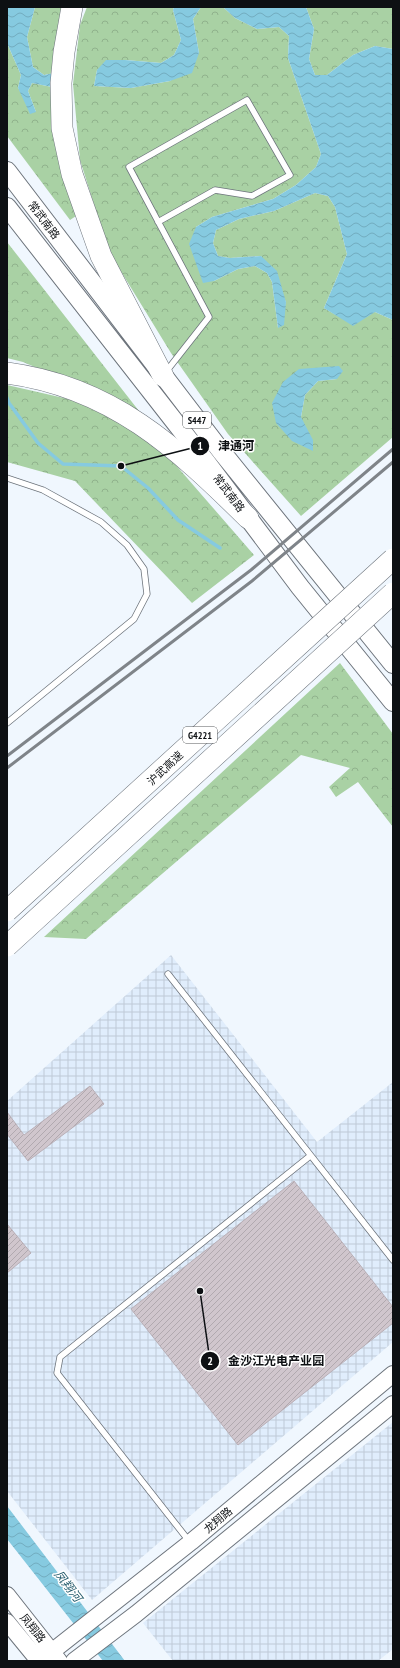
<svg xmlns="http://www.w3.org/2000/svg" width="400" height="1668" font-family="'PT Sans Narrow','Noto Sans SC',sans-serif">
  <defs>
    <pattern id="industrial-grid" width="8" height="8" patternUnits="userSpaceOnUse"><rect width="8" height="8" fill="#e0edfc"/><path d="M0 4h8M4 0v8" fill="none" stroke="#bfcad7"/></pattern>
    <pattern id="forest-crowns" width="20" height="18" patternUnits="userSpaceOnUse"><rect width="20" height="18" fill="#a9d1a4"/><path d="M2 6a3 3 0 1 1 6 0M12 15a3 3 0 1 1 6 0" fill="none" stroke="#90b28c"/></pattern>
    <pattern id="water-waves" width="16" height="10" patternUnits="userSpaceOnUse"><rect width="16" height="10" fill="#86cae0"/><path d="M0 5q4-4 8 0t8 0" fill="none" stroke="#72acbf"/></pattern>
    <pattern id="building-hatch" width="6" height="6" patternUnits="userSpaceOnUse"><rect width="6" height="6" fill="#d0c6cd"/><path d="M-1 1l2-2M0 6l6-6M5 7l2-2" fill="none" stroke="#b1a9af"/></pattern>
  </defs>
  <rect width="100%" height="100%" fill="#f0f7fe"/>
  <path fill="url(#industrial-grid)" d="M171 955 317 1142 393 1082V1342L92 1600 7 1491V1101Z
    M393 1422V1649L378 1661H173L143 1623Z"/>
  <path fill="url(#forest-crowns)" fill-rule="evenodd" d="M35 7H66L54 73 44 75 33 67 27 37Z
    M87 7H174L173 10 181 40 174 55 161 63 125 60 97 70 94 86 131 88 170 81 199 53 193 19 201 7H223L235 18 257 29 279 27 289 36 288 58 321 154 316 167 296 185 273 199 212 217 196 227 214 281 238 269 255 266 267 273 272 282 278 328 286 302 261 256 230 258 218 256 213 243 216 230 239 219 274 211 315 193 328 196 335 207 347 254 324 308 336 315 375 312 393 320V437L301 516 228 434 171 353 109 252 80 160 73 84 80 25ZM299 369 337 379 318 381 305 395 301 417Z
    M306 7H393V49L375 46 353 55 327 75H315L309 59 314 29Z
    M7 43 21 75 18 88 36 112 28 91 32 83 52 87 79 214 70 220 7 136Z
    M7 242 139 411 23 362 7 358Z
    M7 385 90 404 161 448 254 555 192 603 75 481 7 462Z
    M340 663 393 734V827L358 782 336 797 329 787 350 768 301 755 86 939 44 937Z"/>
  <path fill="url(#water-waves)" d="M7 7H35L27 37 33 67 44 75 54 73 52 87 32 83 28 91 36 112 30 114 18 88 21 75 7 43Z
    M174 7H201L193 19 199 53 192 73 170 81 131 88 94 86 97 70 106 60H125L161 63 174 55 181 40 173 10Z
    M223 7H306L314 29 309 59 315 75H327L353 55 375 46 393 49V320L375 312 353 326 324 308 347 254 335 207 328 196 315 193 274 211 239 219 216 230 213 243 218 256 230 258 261 256 277 271 286 302 284 325 278 328 272 282 267 273 255 266 238 269 214 281 203 283 189 244 196 227 212 217 273 199 296 185 316 167 321 154 288 58 289 36 279 27 257 29 235 18Z
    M339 366 343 371 337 379 318 381 305 395 301 417 313 440V451L292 441 276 423 272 403 283 382 299 369Z
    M7 1506 125 1661H103L7 1539Z"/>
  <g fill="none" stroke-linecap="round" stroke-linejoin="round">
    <path stroke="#86cae0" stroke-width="3.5" d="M7 398 9 403 38 443 63 464 121 466 148 488 178 520 220 548"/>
  </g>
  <path fill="url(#building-hatch)" stroke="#b9afb6" d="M90 1086 104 1104 28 1161 7 1134V1112L24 1135Z
    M294 1181 393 1307V1323L238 1445 131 1309Z
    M7 1224 31 1253 7 1273Z"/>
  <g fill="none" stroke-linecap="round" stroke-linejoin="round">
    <defs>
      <path id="lane" d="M158 222 215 190 252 196 290 175 247 100 129 167 209 317 165 373
        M7 478 43 490 101 522 127 545 144 569 147 594 134 619 7 723
        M168 974 393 1260
        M189 1541 57 1373 60 1357 310 1156"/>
      <path id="secondary" d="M7 1595 59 1661
        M7 1622 39 1661
        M40 1661 191 1542 393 1374
        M74 1661 136 1614 393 1404"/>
      <path id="primary" d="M7 171 221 451 393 664
        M7 207 207 463 300 587 393 702"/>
      <path id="highway" d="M72 7 64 52 61 83 62 128 72 174 101 256 163 376
        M7 373C112 387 176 447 248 518"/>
    </defs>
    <use href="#lane" stroke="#6d747c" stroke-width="7"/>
    <use href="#secondary" stroke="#6d747c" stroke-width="18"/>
    <use href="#primary" stroke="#6d747c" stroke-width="20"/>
    <use href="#highway" stroke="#6d747c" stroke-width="22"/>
    <use href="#lane" stroke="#fff" stroke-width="5.5"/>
    <use href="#secondary" stroke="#fff" stroke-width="16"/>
    <use href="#primary" stroke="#fff" stroke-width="18"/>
    <use href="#highway" stroke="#fff" stroke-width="21"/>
    <path stroke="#7f8489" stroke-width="3" d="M7 756 251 570 393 449
      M7 768 252 581 393 462"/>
    <defs>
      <path id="highway-bridge" d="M7 911 393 559
        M7 946 393 593"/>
    </defs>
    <use href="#highway-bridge" stroke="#6d747c" stroke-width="22" stroke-linecap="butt"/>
    <use href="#highway-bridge" stroke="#fff" stroke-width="21"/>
  </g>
  <g text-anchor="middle" stroke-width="3" stroke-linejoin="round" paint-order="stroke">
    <g fill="#fff" stroke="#56585a" stroke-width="1">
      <rect x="183" y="412" width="28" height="16" rx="3"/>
      <rect x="183" y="727" width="34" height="16" rx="3"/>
    </g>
    <g font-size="10" font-weight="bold" fill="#0d1013">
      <text x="197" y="424">S447</text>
      <text x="200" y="739">G4221</text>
    </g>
    <g font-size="11" fill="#0d1013" stroke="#fff">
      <text transform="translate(44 220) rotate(53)" y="4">常武南路</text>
      <text transform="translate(229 493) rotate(53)" y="4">常武南路</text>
      <text transform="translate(165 768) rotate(-43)" y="4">沪武高速</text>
      <text transform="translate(218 1520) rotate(-40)" y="4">龙翔路</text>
      <text transform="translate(33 1628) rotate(51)" y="4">凤翔路</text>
    </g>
    <g font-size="12" font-style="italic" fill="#255c6d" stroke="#fff">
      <text transform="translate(68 1586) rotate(52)" y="4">凤翔河</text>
    </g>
  </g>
  <path fill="none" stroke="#0d1013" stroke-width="1.5" d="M121 466L200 446M200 1291L210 1361"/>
  <g fill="#0d1013" stroke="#fff" stroke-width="1.5">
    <circle cx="121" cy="466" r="4"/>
    <circle cx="200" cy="1291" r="4"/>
    <circle cx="200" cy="446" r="10"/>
    <circle cx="210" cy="1361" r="10"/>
  </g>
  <g font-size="12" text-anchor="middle" font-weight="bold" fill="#fff">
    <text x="200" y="450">1</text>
    <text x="210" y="1365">2</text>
  </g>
  <g font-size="12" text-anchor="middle" font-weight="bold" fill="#0d1013" stroke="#fff" stroke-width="3" stroke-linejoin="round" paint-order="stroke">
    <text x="236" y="450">津通河</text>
    <text x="276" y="1365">金沙江光电产业园</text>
  </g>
  <rect width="400" height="1668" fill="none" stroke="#0d1013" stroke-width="16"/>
</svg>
